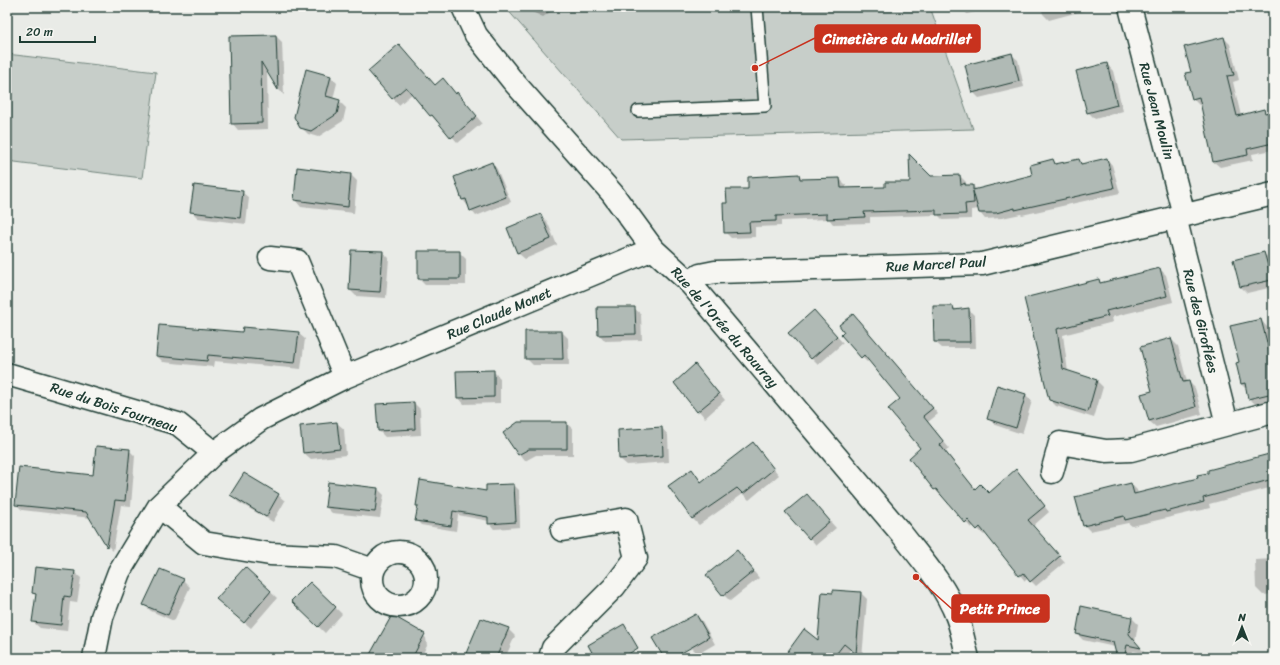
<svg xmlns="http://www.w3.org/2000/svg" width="1280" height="665" font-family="Sriracha,sans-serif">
  <rect width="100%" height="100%" fill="#e9ebe7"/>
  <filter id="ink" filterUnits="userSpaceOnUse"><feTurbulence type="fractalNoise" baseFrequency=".025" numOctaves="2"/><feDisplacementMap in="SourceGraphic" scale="8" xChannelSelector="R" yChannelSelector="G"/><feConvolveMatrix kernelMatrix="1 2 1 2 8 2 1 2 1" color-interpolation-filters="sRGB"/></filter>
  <g filter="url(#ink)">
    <path fill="#c7cec9" stroke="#73867e" d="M505 7H930L973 129 621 139Z
      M7 54 156 72 142 178 7 161Z"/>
    <path fill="#0003" d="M521 7H557L543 17Z
      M961 7H995L967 14Z
      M1041 7H1097L1049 20 1043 14Z
      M276 36 282 42 284 95 279 90 267 70 268 129 238 130 232 123 230 37Z
      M1224 38 1230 44 1239 80 1233 82 1241 116 1264 110 1267 114 1273 112V150L1252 154 1253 160 1220 167 1214 162 1201 104 1199 105 1193 99 1187 74 1192 73Z
      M1012 55 1018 60 1024 87 979 98 973 92Z
      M1107 64 1113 71 1123 111 1095 119 1088 112Z
      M369 71 435 86 456 94 463 100 482 123 458 143 438 121 437 122 431 115 413 93 399 105Z
      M331 77 337 83 333 99 339 101 346 108 343 121 318 137 308 134 301 127Z
      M1107 159 1112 165 1120 193 1022 215 1021 214 1002 218 985 219 980 213 979 209 971 210V219L943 220 938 215 870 217V223L833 224 829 219 781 221V226L755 227V237L731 238 725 232 728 204 750 190 799 175 804 180 840 179 846 185V189L886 188 911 183 930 177 960 176 966 182V186H973L977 190 1033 176 1053 160 1057 165 1079 160 1083 165Z
      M492 163 497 169 511 202 476 216 463 200Z
      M298 169 351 175 357 181 354 213 301 207 295 200Z
      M242 192 249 198 246 224 198 218 191 211Z
      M540 215 547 221 557 245 525 259 518 253 508 229Z
      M383 252 389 258 386 298 356 296 350 290Z
      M419 252H459L466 259V285H425L419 279Z
      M1264 253 1270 260 1273 270V287L1247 293 1241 287 1234 261Z
      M1160 269 1166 275 1173 302 1112 317 1113 322 1063 335 1068 372 1097 381 1103 387 1094 418 1056 406 1050 400 1025 299 1098 280 1102 284Z
      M953 307 957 310 968 309 975 316 976 348H942L935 342Z
      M634 308 641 314 642 340 605 341 599 334Z
      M814 311 843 343 818 365 811 358Z
      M858 320 938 414 928 422 949 448 945 451 975 489 989 494 1016 470 1049 512 1033 526 1065 562 1036 586 1028 578 1025 581 1020 575 986 533 984 535 974 525 971 528 941 494 940 495 935 489 922 449 902 399 869 360 867 362 862 357Z
      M1261 320 1267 327 1273 350V401L1256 405 1249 398 1247 390 1241 384 1237 364 1240 363Z
      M562 332 568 338 569 365H533L526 358Z
      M243 333H298L305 339 301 369 214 361 213 367 163 362 157 356Z
      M1171 339 1178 346 1187 382H1189L1195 388 1202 414 1156 427 1149 421 1154 391Z
      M493 371 500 378V403L464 404 458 397Z
      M701 372 725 400 705 418 675 383Z
      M998 386 1026 395 1032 401 1022 434 995 425 989 419Z
      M414 403 420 409 421 435 385 437 379 431Z
      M337 423 344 429 346 455 311 459 304 453Z
      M566 423 573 429V455H536L525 461 519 454Z
      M662 428 668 435 669 462 627 465 620 459Z
      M752 443 779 475 749 500 743 494 699 525 693 519 669 487 692 470 702 482Z
      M129 450 135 456 131 506 121 505 113 551 108 546 91 518 22 510 16 504 94 476Z
      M1273 454V487L1209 504 1210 508 1132 526 1128 523 1090 531 1084 525 1131 484 1137 490 1138 494 1199 479 1209 473Z
      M329 484 378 489 384 495 380 518 332 513 326 507Z
      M514 485 519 490 520 527 494 529 489 523V521L458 515 456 531 421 525 416 520 419 507Z
      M232 495H278L285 501 273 522 238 502Z
      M813 502 836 528 816 545 786 512Z
      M7 520 9 522 7 535Z
      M743 558 759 578 730 601 724 595Z
      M1273 559V594L1263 595 1256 588 1255 560Z
      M245 568 277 598 251 628 224 605Z
      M74 572 81 578 77 603 70 602 67 631 40 628 33 622 37 596 33 592Z
      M183 580 190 587 174 621 151 611 144 605Z
      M310 583 342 614 325 633 292 601Z
      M861 593 867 599 862 658 851 649 844 658H784L819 641Z
      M1082 607 1132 618 1138 624 1135 642 1145 653 1133 651 1131 658H1118L1115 647 1083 640 1077 634Z
      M696 615 702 621 715 644 698 654 691 647 680 624Z
      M508 629 515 636 505 658H468Z
      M420 632 426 638 427 646 420 658H377Z
      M15 655 41 657 42 658H15Z
      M167 655 170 658H165Z"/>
    <path fill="#b0bab5" stroke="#1f3d34" d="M276 35 278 90 261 62 262 123 231 124 229 36Z
      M1224 37 1234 75 1227 76 1237 116 1264 109 1265 113 1273 111V143L1247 149 1248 155 1213 162 1199 97 1192 99 1185 73 1191 72 1184 47Z
      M399 44 435 85 443 78 456 94 457 92 477 116 451 138 432 115 430 116 406 87 392 99 368 71Z
      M1012 53 1019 81 972 93 965 65Z
      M1107 63 1117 105 1087 113 1076 71Z
      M306 69 331 76 326 96 340 100 337 114 311 131 300 128 294 117Z
      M909 154 931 176 960 175 961 185 965 183V185H973V190L1032 175 1030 165 1053 159 1055 164 1079 159 1081 164 1107 158 1114 188 1015 210V208L996 213H979L973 191 974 203 965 204 966 214 936 215V210L864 212 865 217 827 219V214L776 216V221L749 222 750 232 724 233 723 203H727L726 189H748V177L799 174 800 179 840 178 841 188 885 187V182H910Z
      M492 162 506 197 470 211 466 199 462 200 454 177Z
      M297 167 351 174 348 207 294 200Z
      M194 185 243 191 240 218 190 212Z
      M541 214 551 239 517 253 507 228Z
      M351 250 383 251 380 292 349 290Z
      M418 251H460V279H418Z
      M1264 252 1272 280 1240 287 1233 260Z
      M1160 268 1167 296 1106 311 1108 316 1057 329 1063 369 1097 380 1088 412 1049 400 1024 298 1099 279 1100 283Z
      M933 306H953L954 310 969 308 970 342H934Z
      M597 307H635L636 334 598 335Z
      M814 310 837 336 811 359 788 333Z
      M853 314 933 408 923 416 944 442 940 445 975 489 980 484 989 493 1016 469 1045 506 1028 520 1060 556 1030 582 1023 573 1019 576 980 527 977 530 968 520 965 523 936 489 934 490 909 458 920 448 888 409 900 399 864 355 861 358 841 335 844 332 839 325Z
      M1261 319 1270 354H1273V393L1248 399 1245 383 1241 384 1236 363 1239 362 1230 326Z
      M159 325 242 332 243 327 299 332 295 363 208 355 207 361 156 356Z
      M525 331H562L563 359H525Z
      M1171 338 1183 382 1189 381 1196 407 1149 421 1141 394 1152 391 1140 347Z
      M695 364 719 394 697 412 674 383Z
      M494 370V397L457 398 456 371Z
      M997 385 1026 394 1016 428 987 419Z
      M414 402 415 429 378 431 376 404Z
      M337 422 340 449 303 453 300 426Z
      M518 422H567V449H529L518 455 503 433Z
      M662 427 663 456 619 459 618 430Z
      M753 442 774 469 743 494 737 488 692 519 668 486 692 469 701 482Z
      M96 446 130 449 125 501 115 500 107 547 86 512 15 505 19 467 93 475Z
      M1273 453V479L1203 498 1204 502 1166 512 1165 510 1125 520 1124 516 1083 526 1075 497 1131 483 1134 494 1198 478 1197 475 1208 473V470Z
      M244 473 279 494 266 517 230 495Z
      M420 480 486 491V485L514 484 516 522 488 524V517L453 511 451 526 415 521 418 506H416Z
      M328 482 378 488 375 512 325 507Z
      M807 494 830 521 809 539 785 512Z
      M737 550 754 571 723 596 706 575Z
      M35 567 75 571 71 597 64 596 61 625 32 622 36 594 32 593Z
      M245 567 271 591 244 623 216 599Z
      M160 569 184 579 168 615 143 605Z
      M310 582 336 607 318 627 291 601Z
      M833 590 861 592 856 654 844 644 837 653 843 658H783L804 629 818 640 822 592 833 593Z
      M1081 606 1132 617 1129 634 1141 648 1127 645 1124 658H1117L1113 642 1076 634Z
      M696 614 709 637 673 658H664L652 638Z
      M392 615 425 634 412 658H368Z
      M481 618 509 628 496 658H464Z
      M624 624 638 648 622 658H595L588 645Z"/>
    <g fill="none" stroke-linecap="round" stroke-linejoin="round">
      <defs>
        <path id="lane" d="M638 111 765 106 757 7"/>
        <path id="street" d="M1130 7 1184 215
          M1175 217 1227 424
          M270 258 297 261 345 377
          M689 282 700 275 715 272 982 264 1273 194
          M7 374 178 424 214 453
          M1052 472 1060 443 1106 451 1131 450 1273 412
          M159 506 204 543 270 554 336 557 373 570
          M372 579a27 27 0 1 1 54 0a27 27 0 1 1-54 0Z
          M94 658 102 617 119 572 159 506 214 453 261 419 345 377 653 249
          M550 658 553 648 614 587 636 558 626 519 562 530"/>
        <path id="secondary" d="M463 7 476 35 512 80 612 193 653 249 689 282 901 533C921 559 945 585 957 617 962 630 964 644 968 658"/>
      </defs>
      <use href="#lane" stroke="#1f3d34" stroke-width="14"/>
      <use href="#street" stroke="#1f3d34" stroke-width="25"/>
      <use href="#secondary" stroke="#1f3d34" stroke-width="25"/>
      <use href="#lane" stroke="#f6f6f2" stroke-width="11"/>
      <use href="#street" stroke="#f6f6f2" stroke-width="22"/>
      <use href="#secondary" stroke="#f6f6f2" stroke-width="22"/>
    </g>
  </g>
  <g text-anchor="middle" stroke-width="4" stroke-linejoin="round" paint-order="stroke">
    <g font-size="14" fill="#1f3d34" stroke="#f6f6f2">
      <text transform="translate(1157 111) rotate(75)" y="5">Rue Jean Moulin</text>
      <text transform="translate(936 264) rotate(-3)" y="5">Rue Marcel Paul</text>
      <text transform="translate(499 313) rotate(-23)" y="5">Rue Claude Monet</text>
      <text transform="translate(1201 321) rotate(76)" y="5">Rue des Giroflées</text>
      <text transform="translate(725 327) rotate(49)" y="5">Rue de l'Orée du Rouvray</text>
      <text transform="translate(114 407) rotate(18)" y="5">Rue du Bois Fourneau</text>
    </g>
  </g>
  <path fill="none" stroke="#c8321e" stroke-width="1.5" d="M755 68L815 38M916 577L952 609"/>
  <g fill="#c8321e" stroke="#f6f6f2" stroke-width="1.5">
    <circle cx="755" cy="68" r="4"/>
    <circle cx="916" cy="577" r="4"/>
  </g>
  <g fill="#c8321e" stroke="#c8321e" stroke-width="1.5">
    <rect x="815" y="25" width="165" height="27" rx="4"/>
    <rect x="952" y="595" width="97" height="27" rx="4"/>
  </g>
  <g font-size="15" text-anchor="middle" font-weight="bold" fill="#fff">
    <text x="897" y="44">Cimetière du Madrillet</text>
    <text x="1000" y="614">Petit Prince</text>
  </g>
  <rect width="1280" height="665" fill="none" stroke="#f6f6f2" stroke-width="24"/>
  <rect x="12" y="12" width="1256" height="641" fill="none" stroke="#1f3d34" stroke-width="1.5" filter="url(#ink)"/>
  <g transform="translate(1242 627)" stroke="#f6f6f2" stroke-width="3" paint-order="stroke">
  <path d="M0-3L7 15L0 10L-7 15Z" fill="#1f3d34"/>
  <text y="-6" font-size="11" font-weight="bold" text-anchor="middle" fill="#1f3d34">N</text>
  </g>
  <path d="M20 36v6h75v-6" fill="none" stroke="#1f3d34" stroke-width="2"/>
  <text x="26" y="36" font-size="12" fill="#1f3d34" stroke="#f6f6f2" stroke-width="3" paint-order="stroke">20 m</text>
</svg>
